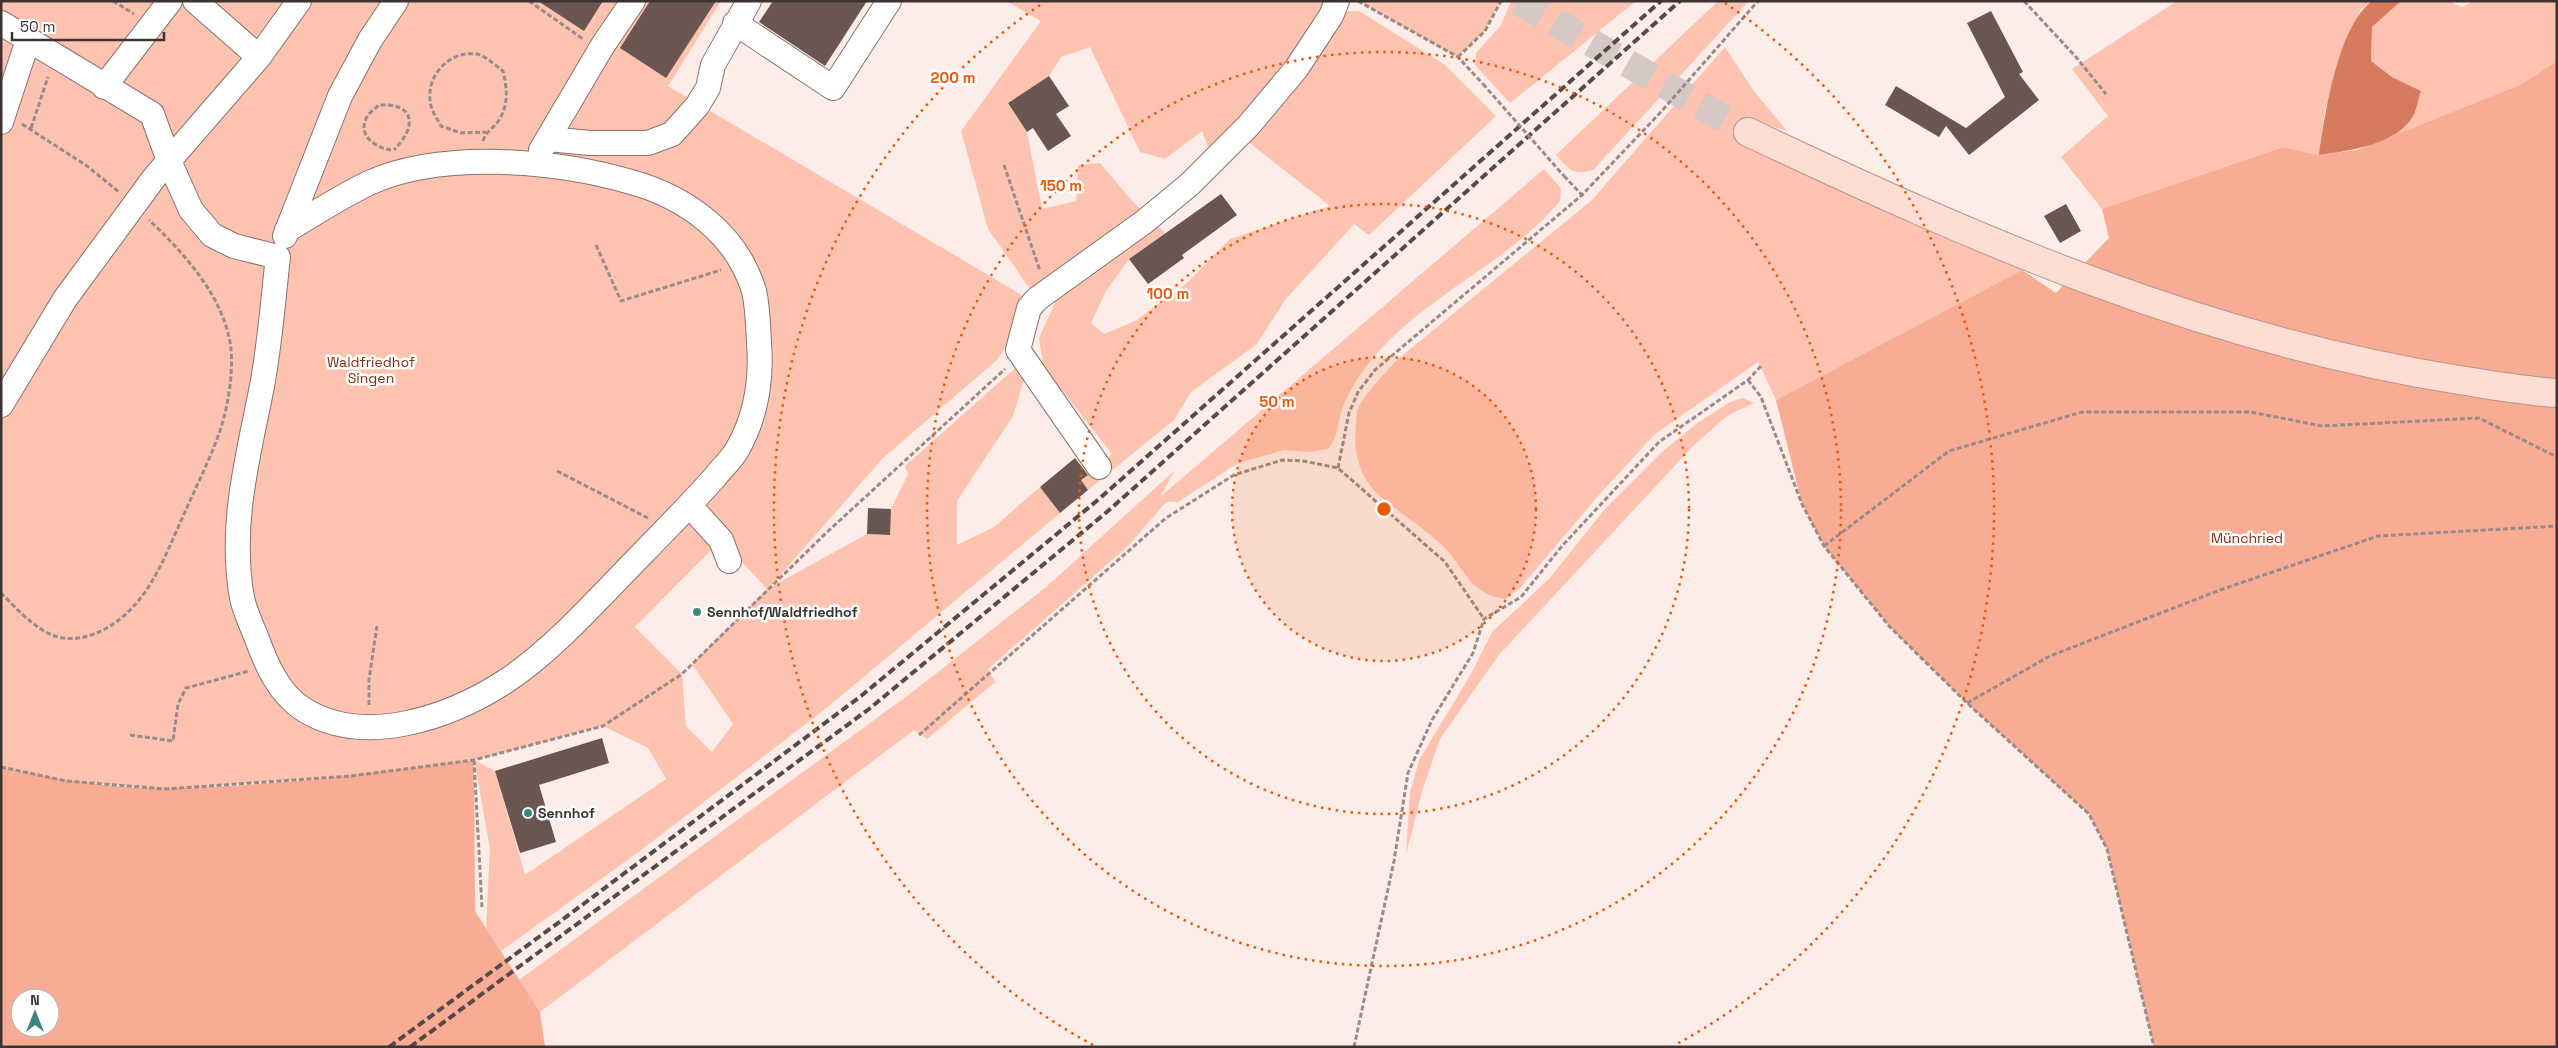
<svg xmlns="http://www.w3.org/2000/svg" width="2558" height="1048" font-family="'Space Grotesk',sans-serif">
  <rect width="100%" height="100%" fill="#fcede9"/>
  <path fill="#fdc2b0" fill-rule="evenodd" d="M1 1H721L668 86 1022 295 1012 337 997 360 883 458 769 588 867 534 889 535 891 509 908 474 905 466 1032 353 1013 416 957 501V545L994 527 1040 487 1060 513 824 710 640 851 501 951 486 928 490 848 474 760 351 776 166 789 66 781 1 767ZM721 540 767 589 692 664 733 724 712 752 686 726 682 674 635 627ZM603 726 648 748 666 779 525 875 495 771 474 760Z
    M1006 1H1322C1328 22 1277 80 1262 97 1247 115 1225 130 1208 147L1202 131 1165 159 1140 152 1090 47 1061 57 1049 76 1008 103 1027 132 1042 209 1076 201 1078 165 1100 163 1134 203 1165 233 1129 259 1106 291 1091 323 1104 334 1135 321 1187 283 1230 239 1330 206 1247 141 1342 11H1359L1445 65 1496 116 1369 235 1354 224 1285 300 1257 344 1191 392 1174 420 1088 490 1081 480 1112 454 1043 366 1039 338 1055 303 1037 299 988 229 961 131 1041 21Z
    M1358 1H1500L1485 31 1457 57Z
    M1511 1H1636L1510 103 1475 65 1476 53 1501 25Z
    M1718 1H1749L1593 170C1572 176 1570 170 1556 155Z
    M2177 1H2372L2361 9 2325 110 2319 155 2283 147 2102 209 2061 157 2108 116 2072 69Z
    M2401 1H2448L2462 7 2474 1H2557V61L2522 84 2392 136 2412 117 2421 91 2392 77 2371 61 2372 27Z
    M1725 47 1753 90 1787 131 1764 124 1748 132 1752 150 2022 270 1776 400 1758 362 1655 434 1598 496 1520 588 1505 599C1467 593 1466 568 1441 544 1422 527 1400 513 1381 497 1359 477 1353 453 1356 425 1357 419 1356 411 1359 406 1370 388 1384 374 1398 359L1592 200Z
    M1544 169 1561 188 1560 201C1511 260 1435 291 1383 347 1367 364 1351 385 1343 407 1338 421 1338 438 1328 449L1308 452 1284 450 1238 463 1178 502H1166L1129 545 988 669 995 682 927 739 914 730 540 1012 519 980 915 690 1045 588 1175 470 1160 497Z
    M1743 398 1754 403 1728 415 1694 445 1498 656 1440 739 1423 788 1406 854 1410 793 1419 760 1471 674 1492 632 1549 579 1604 510 1662 452 1699 422 1730 402Z"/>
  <path fill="#f9ac94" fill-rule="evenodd" d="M2557 61V1047H2154L2107 849 2089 814 1967 703 1890 627 1824 546 1802 504 1776 400 2022 270 2056 293 2109 238 2102 209 2283 147 2319 155 2357 150 2522 84Z
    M474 760 475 911 540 1012 545 1047H1V767C55 779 111 789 167 788 269 787 373 773 474 760ZM20 998H50V1028H20Z"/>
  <path fill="#d77b5e" d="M2372 1H2401L2372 27 2371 61 2392 77 2421 91C2418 99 2417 109 2413 116 2397 145 2348 151 2319 155 2325 113 2338 27 2372 1Z"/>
  <path fill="#6a5650" d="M538 1H603L584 31Z
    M650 1H716L666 78 620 48Z
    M773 1H867L825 66 759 22Z
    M1991 11 2023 72 2019 74 2039 100 1969 155 1946 126 1939 137 1885 105 1896 86 1966 128 2005 97 1967 23Z
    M1049 76 1069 106 1056 114 1071 136 1048 151 1033 128 1027 132 1008 103Z
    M1221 194 1237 215 1182 255 1184 258 1148 284 1129 259Z
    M2066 204 2081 231 2060 243 2044 216Z
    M1075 458 1088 475 1081 480 1088 490 1060 513 1040 487Z
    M868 508 891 509 890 535 867 534Z
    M602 738 609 763 539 785 556 842 520 853 495 771Z"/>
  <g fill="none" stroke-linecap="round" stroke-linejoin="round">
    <path stroke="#d6c8c4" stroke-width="28" stroke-dasharray="28 14" stroke-linecap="butt" d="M1518 1 1748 132"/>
    <defs>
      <path id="minor" d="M195 1 259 57
        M1 23 152 114 169 161 191 210 212 235 234 246 278 257C273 300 270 344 262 386 248 458 229 524 242 598 245 612 252 626 257 639 266 664 279 694 303 709 364 748 451 717 506 681 555 649 602 594 644 552 668 527 692 503 715 477 722 468 731 460 737 450 756 417 762 381 759 343 758 326 758 308 754 291 737 234 686 197 631 182 557 160 441 150 369 183 340 197 314 214 287 230
        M735 23 833 88 889 1
        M104 87 170 1
        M1 122 28 40
        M548 139 590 143H648L672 134 697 106 708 88 713 65 749 1
        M541 150 603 45 633 1
        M285 236 340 96 370 40 396 1
        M1 405 65 299 154 178 259 57 299 1
        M1099 467 1018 350 1029 308 1037 299 1144 222 1190 184 1249 125 1296 69 1331 16 1337 1
        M690 506 721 540 729 561"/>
      <path id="major" d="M1748 132C1978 241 2205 340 2459 380 2491 385 2524 391 2557 393"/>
    </defs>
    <use href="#minor" stroke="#88736c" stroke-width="26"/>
    <use href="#major" stroke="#ba9488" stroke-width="30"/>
    <path stroke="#988b88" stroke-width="3" stroke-dasharray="5 2.5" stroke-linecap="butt" d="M113 1 134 14
      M529 1 583 39
      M1358 1 1458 57 1483 84
      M2024 1 2076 57 2106 94
      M1458 57 1485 31 1501 1
      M22 124 87 166 119 192
      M31 128 48 77
      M483 141C486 131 493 129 499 120 509 104 507 88 503 71 496 66 486 56 477 54 447 50 422 80 432 109 434 115 438 120 441 126L461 133 486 132
      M391 150C376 148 358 136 366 119 368 113 375 109 379 105 417 103 416 128 394 150
      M1004 165 1040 271
      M1564 176 1582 195
      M596 245 621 301 721 270
      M1748 380 1761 397 1802 504 1824 546 1890 627 1967 703 2089 814 2107 849 2154 1047
      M1338 468 1349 413 1358 392 1375 370 1582 195 1660 113 1758 1
      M557 471 648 518
      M1824 546 1949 451 2082 412H2251L2322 426 2479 418 2557 457
      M1 593C16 608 36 631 58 637 85 644 114 627 132 608 157 582 170 544 185 512 198 482 214 452 223 421 229 399 233 372 231 349 225 298 185 254 149 220
      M1967 703 2050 656 2220 590 2378 536 2557 526
      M369 705V679L377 626
      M130 735 173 741 178 704 186 688 249 671
      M919 735 1166 518 1234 475 1282 460 1303 461 1338 468 1445 562 1484 619
      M474 760 482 907
      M1 767 66 781 166 789 251 783 351 776 474 760 603 726 682 674 826 533 1005 369
      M1354 1047 1394 861 1408 773 1432 720 1473 653 1484 619 1521 597 1562 546 1659 442 1748 380 1761 366"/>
    <use href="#minor" stroke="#fff" stroke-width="24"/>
    <use href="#major" stroke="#feded4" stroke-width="28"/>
    <path stroke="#554a47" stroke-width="4" stroke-dasharray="8 4" stroke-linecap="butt" d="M389 1047 562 920 861 696 1099 499 1661 1
      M410 1047 869 709 1108 511 1680 1"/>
    <path stroke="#988b88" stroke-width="3" stroke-dasharray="5 2.5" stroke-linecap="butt" d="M1483 84 1564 176"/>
  </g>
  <circle cx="1384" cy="509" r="152" fill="#e8590c" fill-opacity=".12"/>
  <g fill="none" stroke="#e8590c" stroke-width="2.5" stroke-dasharray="2.5 5">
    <circle cx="1384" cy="509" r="152"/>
    <circle cx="1384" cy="509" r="305"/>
    <circle cx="1384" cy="509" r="457"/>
    <path d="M1093 1045A610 610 0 0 1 1043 3M1725 3A610 610 0 0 1 1675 1045"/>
  </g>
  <g fill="#3e857f" stroke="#fefefe" stroke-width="2">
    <circle cx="697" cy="612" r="5"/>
    <circle cx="528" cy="813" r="5"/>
  </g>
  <g text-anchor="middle" stroke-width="5" stroke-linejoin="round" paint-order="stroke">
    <g font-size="14" fill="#812e11" stroke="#fefefe">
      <text x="371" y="367">Waldfriedhof<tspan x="371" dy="16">Singen</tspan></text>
      <text x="2247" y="543">Münchried</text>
    </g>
    <g font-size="14" font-weight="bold" fill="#3d3330" stroke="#fefefe" text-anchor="start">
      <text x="707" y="617">Sennhof/Waldfriedhof</text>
      <text x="538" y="818">Sennhof</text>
    </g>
  </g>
  <circle cx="1384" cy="509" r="8" fill="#e8590c" stroke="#fefefe" stroke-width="2.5"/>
  <g font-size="15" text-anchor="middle" font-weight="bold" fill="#e8590c" stroke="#fefefe" stroke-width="5" stroke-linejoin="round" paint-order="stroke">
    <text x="953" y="83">200 m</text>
    <text x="1061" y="191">150 m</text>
    <text x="1168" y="299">100 m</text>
    <text x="1277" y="407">50 m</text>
  </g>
  <rect width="2558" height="1048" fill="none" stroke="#3d3330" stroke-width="5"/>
  <g transform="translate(35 1013)"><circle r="24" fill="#fefefe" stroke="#b1adac"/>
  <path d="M0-4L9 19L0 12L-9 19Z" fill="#3e857f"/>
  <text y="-8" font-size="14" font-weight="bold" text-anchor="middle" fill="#3d3330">N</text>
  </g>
  <path d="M12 32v8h152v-8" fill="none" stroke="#3d3330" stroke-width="2.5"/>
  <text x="20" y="32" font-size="15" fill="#3d3330" stroke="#fefefe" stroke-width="4" paint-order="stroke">50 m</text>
</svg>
